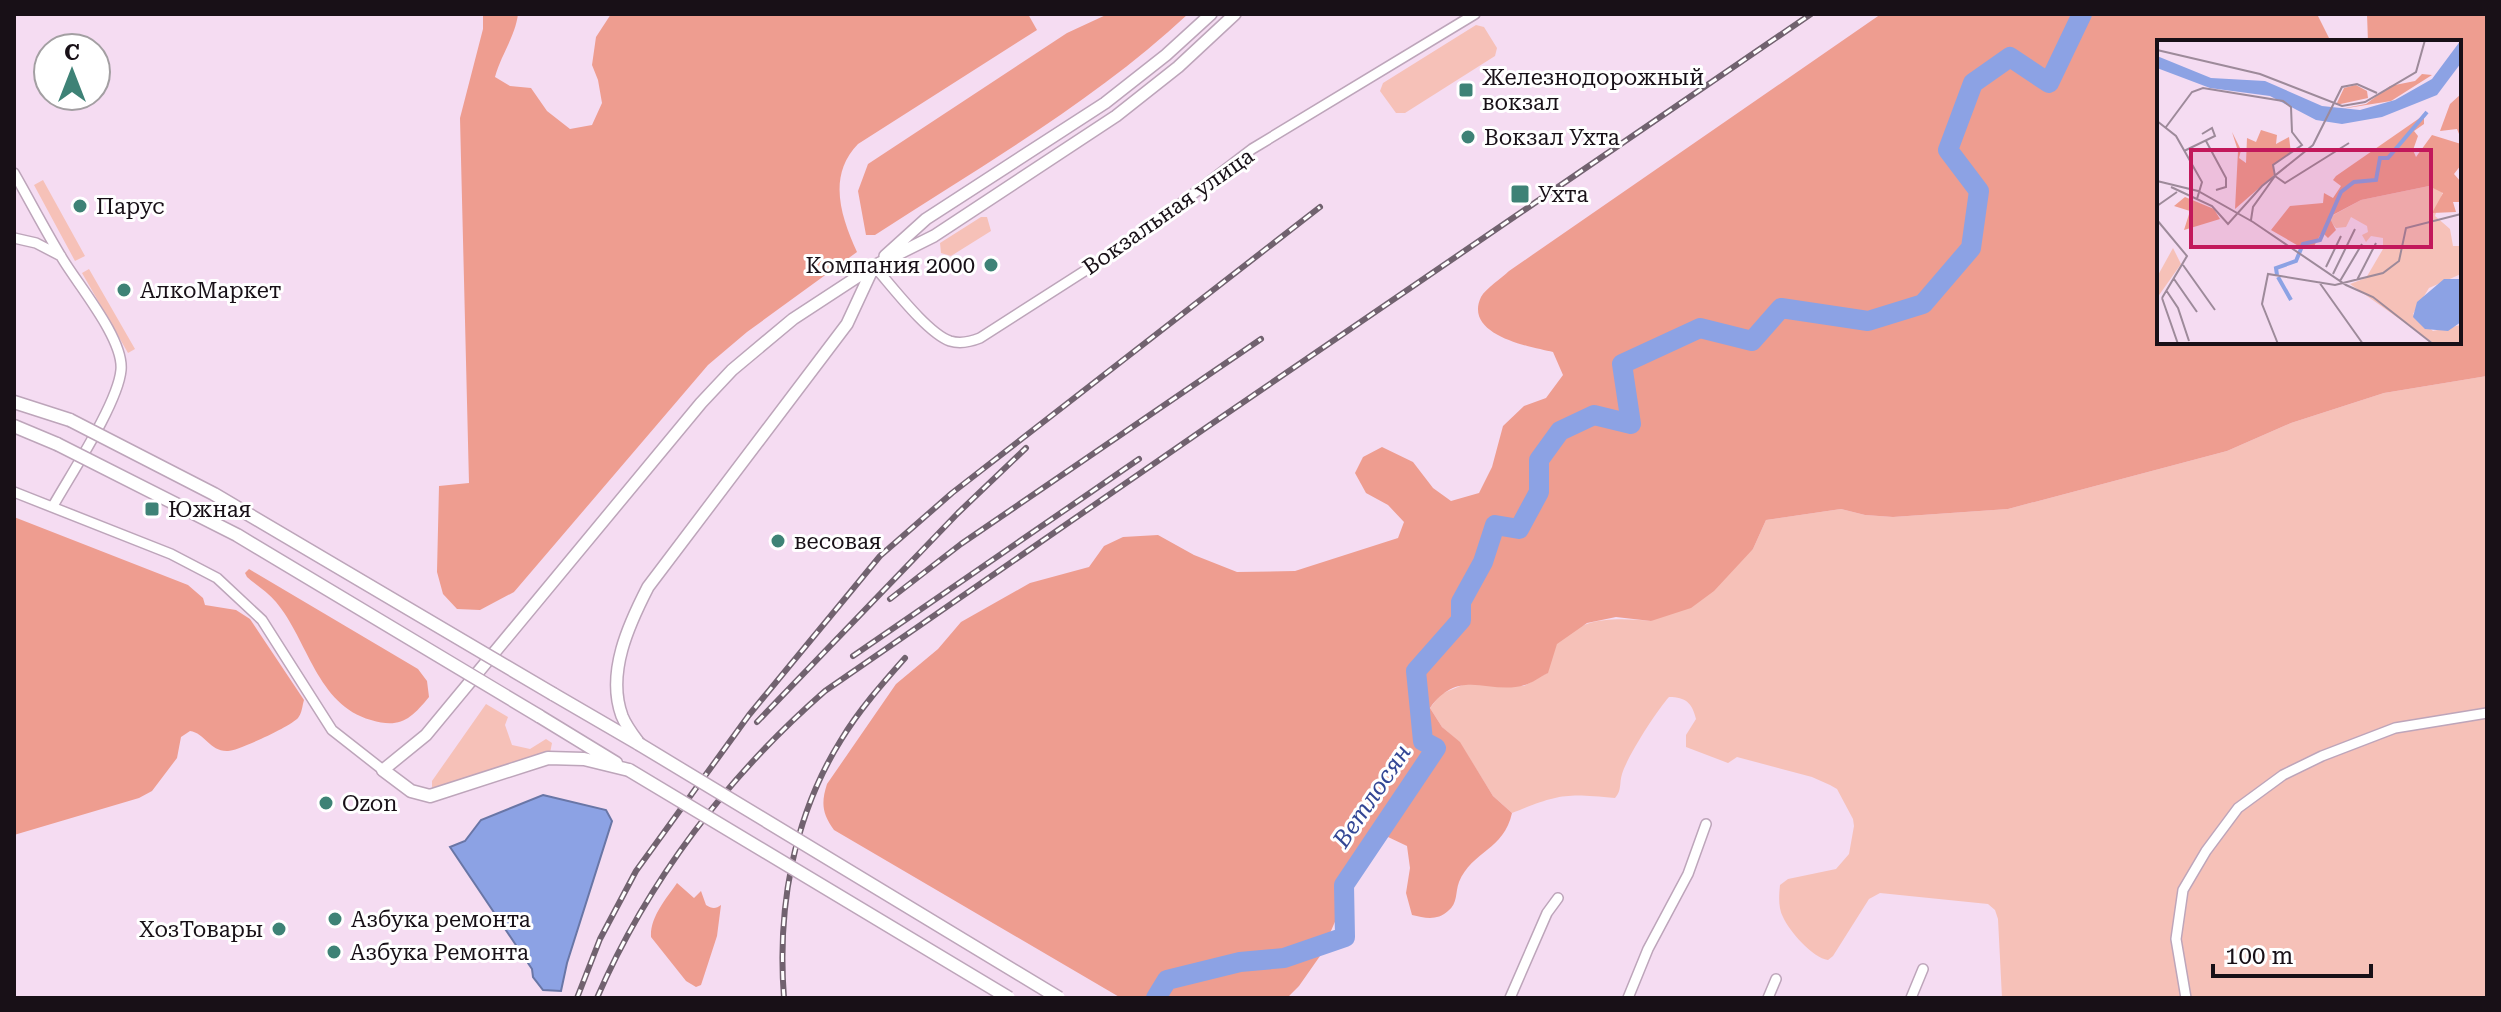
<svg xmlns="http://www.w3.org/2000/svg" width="2501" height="1012" font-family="'Roboto Serif',serif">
  <rect width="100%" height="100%" fill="#f5dcf2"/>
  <path fill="#f6c1b8" d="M1476 25 1484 27 1497 48 1495 56 1405 113H1396L1380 91 1383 83Z
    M43 180 85 256 75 261 34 185Z
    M981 217H987L991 231 951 256 941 253 940 243Z
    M89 269 135 349 128 353 82 273Z
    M2487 376V998H2002L1998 919 1995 910 1988 904 1880 893 1869 899 1833 956 1828 960C1813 958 1789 931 1783 917 1778 908 1779 895 1780 885L1788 879 1836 869 1849 854 1854 826 1853 819 1837 789 1830 785 1812 777 1737 757 1728 763 1686 747V735L1696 719C1692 703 1686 697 1669 697 1657 710 1627 757 1622 774 1619 784 1622 790 1615 798 1565 793 1559 794 1512 813L1493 796 1460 743 1442 727 1430 708 1441 694 1465 684 1524 686 1547 673C1550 664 1552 649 1558 642 1583 616 1618 618 1651 621L1753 549 1766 520 1841 509 1865 515 1893 517 2008 509 2227 451 2291 423 2384 393Z
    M486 704 508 717 505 725 512 745 530 749 546 739 552 743 550 753 432 790V781Z"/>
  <path fill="#ee9d90" d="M483 14H518C515 37 501 55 495 77L510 86 531 88 547 111 570 129 592 125 602 103 598 80 592 65 596 37 611 14H1028L1037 30 858 144C827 176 841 217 857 252L747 332 708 365 514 592 480 610 457 609 443 594 437 572 439 486 469 483 460 118 483 29Z
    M1108 14H1188C1095 101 981 166 875 235H866L858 191 868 164 1067 33Z
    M1881 14H2317L2331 42H2159V342H2459V42H2368L2367 14H2487V376L2384 393 2291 423 2227 451 2008 509 1893 517 1865 515 1841 509 1766 520 1753 549 1714 591 1691 608 1651 621 1616 617 1587 623 1557 644 1548 673C1540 677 1532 683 1525 685 1489 696 1460 666 1430 708L1442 727 1460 742 1493 796 1512 813C1504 850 1472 851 1459 882 1455 893 1458 903 1448 911 1437 921 1425 918 1412 915L1406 893 1410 868 1407 846 1388 837 1365 853 1320 956 1299 986 1287 998H1121L834 830C822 813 821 803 827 784L896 684 938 649 961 622 1030 583 1089 567 1104 546 1123 537 1158 535 1194 555 1237 572 1295 571 1398 538 1404 522 1388 505 1366 493 1355 473 1363 457 1382 447 1413 462 1433 488 1451 501 1479 493 1492 467 1503 426 1524 406 1546 398 1563 375 1553 352C1530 347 1463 335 1481 297 1486 288 1502 278 1509 271Z
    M14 517 188 585 203 598 205 605 236 610 250 619 304 700C302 707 302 713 298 718 291 726 238 751 228 751 210 752 205 733 190 731L181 737 177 758 152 791 139 798 14 835Z
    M249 569 418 669 427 681 429 697C411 719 400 729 371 720 317 705 308 640 276 602 268 592 256 585 247 577L245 573Z
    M677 883 694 898 701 891 706 905C712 909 716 909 721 905L717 936 703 979 701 985 696 987 686 981 651 937C650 917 666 899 677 883Z"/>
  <path fill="#8ca2e4" stroke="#6976a6" stroke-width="2" d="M543 795 606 810 612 821 567 963 561 991 543 990 533 977 532 969 450 847 465 841 481 820Z"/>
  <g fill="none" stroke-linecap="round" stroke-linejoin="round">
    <path stroke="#8ca2e4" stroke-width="20" d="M1156 998 1167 980 1240 962 1284 958 1345 937 1344 885 1436 748 1423 741 1416 671 1461 620V602L1483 562 1495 525 1519 529 1539 492V460L1560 431 1594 415 1631 424 1622 364 1700 328 1752 341 1781 308 1868 321 1923 304 1971 248 1979 191 1948 150 1973 83 2010 57 2049 83 2082 14"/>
    <defs>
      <path id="minor" d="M14 173C30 201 45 230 62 258 78 285 124 339 121 370 118 403 71 474 53 506
        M14 238 36 243 61 256
        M874 266C891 285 927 333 950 341 960 344 970 342 980 338L1133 240 1252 149 1475 14
        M14 492 171 554 217 578 262 620 332 730 383 770
        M1510 998 1547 913 1558 898
        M1628 998 1648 949 1688 874 1706 824
        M1768 998 1776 979
        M1911 998 1923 969
        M2186 998 2176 939 2183 890 2206 851 2238 808 2283 775 2322 756 2395 728 2487 713"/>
      <path id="tertiary" d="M885 256 926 219 1105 103 1166 55 1211 14
        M639 743C633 735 626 726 622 716 606 673 629 624 648 587L847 324 873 268
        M383 770 426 735 701 403 732 370 793 319 874 266 934 236 1116 116 1178 67 1235 14"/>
      <path id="secondary" d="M14 402 70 420
        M14 426 57 444
        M553 694 639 744
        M539 716 616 763
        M383 770 411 791 430 796 548 758 584 759 629 770"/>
    </defs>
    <use href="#minor" stroke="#bda5ba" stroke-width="12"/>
    <use href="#tertiary" stroke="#bda5ba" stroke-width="14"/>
    <use href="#secondary" stroke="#bda5ba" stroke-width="15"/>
    <use href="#minor" stroke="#fff" stroke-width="9"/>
    <use href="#tertiary" stroke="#fff" stroke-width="11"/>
    <use href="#secondary" stroke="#fff" stroke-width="12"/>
    <defs>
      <path id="rail" d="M890 599 961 544 1261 339
        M853 656 1139 459
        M757 722 958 513 1026 448
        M577 998 600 939 636 871 749 715 880 556 952 493 1320 207
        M597 998C648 880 729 775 825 691L1207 427 1811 14
        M784 998C777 909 793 817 841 740 859 710 882 684 905 658"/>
    </defs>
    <use href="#rail" stroke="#71626f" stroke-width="6"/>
    <use href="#rail" stroke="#fff" stroke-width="3" stroke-dasharray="9" stroke-linecap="butt"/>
    <defs>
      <path id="secondary-bridge" d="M70 420 214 494 553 694
        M57 444 237 535 539 716
        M639 744 1059 998
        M629 770 1009 998"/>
    </defs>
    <use href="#secondary-bridge" stroke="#bda5ba" stroke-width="15" stroke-linecap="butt"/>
    <use href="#secondary-bridge" stroke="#fff" stroke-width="12"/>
  </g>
  <g fill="#3e8276" stroke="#fff" stroke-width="3">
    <rect x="1458" y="82" width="16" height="16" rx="4"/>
    <circle cx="1468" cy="137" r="8"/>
    <rect x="1510" y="184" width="20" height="20" rx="4"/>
    <circle cx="80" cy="206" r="8"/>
    <circle cx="991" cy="265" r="8"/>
    <circle cx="124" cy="290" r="8"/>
    <rect x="144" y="501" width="16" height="16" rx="4"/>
    <circle cx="778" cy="541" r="8"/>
    <circle cx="326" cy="803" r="8"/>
    <circle cx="335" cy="919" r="8"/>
    <circle cx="279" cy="929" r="8"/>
    <circle cx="334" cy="952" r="8"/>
  </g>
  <g text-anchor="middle" stroke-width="6" stroke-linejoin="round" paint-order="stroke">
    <g font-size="22" fill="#181017" stroke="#fff" text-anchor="start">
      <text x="1482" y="85">Железнодорожный<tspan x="1482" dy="25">вокзал</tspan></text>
      <text x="1484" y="145">Вокзал Ухта</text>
      <text x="1538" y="202">Ухта</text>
      <text x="96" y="214">Парус</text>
      <text x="975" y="273" text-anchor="end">Компания 2000</text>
      <text x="140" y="298">АлкоМаркет</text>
      <text x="168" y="517">Южная</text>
      <text x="794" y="549">весовая</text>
      <text x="342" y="811">Ozon</text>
      <text x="351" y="927">Азбука ремонта</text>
      <text x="263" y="937" text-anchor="end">ХозТовары</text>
      <text x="350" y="960">Азбука Ремонта</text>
    </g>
    <g font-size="22" fill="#181017" stroke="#fff">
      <text transform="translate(1168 211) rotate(-35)" y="8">Вокзальная улица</text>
    </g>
    <g font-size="24" font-style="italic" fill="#344795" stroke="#fff">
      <text transform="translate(1372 796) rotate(-56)" y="8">Ветлосян</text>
    </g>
  </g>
  <g transform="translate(2157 40)">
    <rect width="304" height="304" fill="#f5dcf2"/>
    <path d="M272 146 286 151 278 176 293 189 296 206H303L304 234 272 248 256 274 276 291 304 285V304H278L193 244 209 238 226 209V198L214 196 209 202 205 195 211 192 210 186 194 177 189 187 179 188 171 178 204 160ZM16 208 24 224 0 258V237Z" fill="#f6c1b8"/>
    <path d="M265 34 275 35 234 61 178 70 209 64 233 46 258 41ZM199 45 210 51 211 58 179 65 187 48ZM304 54V99L300 89 283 91 293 64ZM267 75V84L257 91 261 96 256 110 259 117 275 95 304 104V125L297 134 304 142V162H296L299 172 275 173 286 153 272 146 204 160 172 177 179 190 171 198 165 192 157 206 145 208 114 190 133 166 166 163 167 153 176 158 184 146 176 140 179 136ZM104 90 120 95 119 104 132 97 134 113 116 125 117 135 78 169 81 111 75 92 84 110 82 118 89 123 90 98 99 102ZM28 157 57 169 63 179 27 190 33 171 17 166Z" fill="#ee9d90"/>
    <path d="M304 0V23L280 55 225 77 185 84 159 80 113 56 53 48 0 28V16L54 38 108 41 165 66 203 70 238 60 275 39ZM287 239H304V282L291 291 268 289 256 277 260 262Z" fill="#8ca2e4"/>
    <path fill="none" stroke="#8ca2e4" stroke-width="4" d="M120 235 119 228 139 221 146 204 163 200 184 152 197 142 219 140 223 118H231L270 72M121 237 134 260"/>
    <path fill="none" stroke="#9d8a9a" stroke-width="2" d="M0 10 103 34 185 66 208 62 259 32 268 0M0 81 19 96 45 142 40 159M9 87 35 52 46 48 126 61 134 67 135 92 145 105 116 125 118 136M49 101 69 138V147L59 150M27 111 58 96 55 88 45 94M118 136 128 143 192 103M0 141 41 151 96 182 189 245 216 257 276 304M14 147 55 166 71 184 105 146 156 105 185 47 200 44 220 53M0 166 20 152M0 180 30 216 5 258M94 180 96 167 118 136M26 225 58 270M169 227 184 196M176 234 198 189M17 239 40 272M200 240 219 203M183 241 205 204M162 242 206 304M9 250 21 268 32 301M5 258 21 304M121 304 105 264 111 234 178 245 226 233 242 221 249 188 304 174"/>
    <path fill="#c2185b" fill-opacity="0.15" stroke="#c2185b" stroke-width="4" d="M34 110H274V207H34Z"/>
    <rect width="304" height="304" fill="none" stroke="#181017" stroke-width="4"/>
  </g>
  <rect width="2501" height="1012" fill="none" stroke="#181017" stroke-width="32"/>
  <g transform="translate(72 72)"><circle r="38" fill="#ffffff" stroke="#a39fa2" stroke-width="2"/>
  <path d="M0-6L14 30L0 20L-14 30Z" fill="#3e8276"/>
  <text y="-12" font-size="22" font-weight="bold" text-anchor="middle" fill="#181017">С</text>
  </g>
  <path d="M2213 964v12h158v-12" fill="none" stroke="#181017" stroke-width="4"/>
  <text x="2225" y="964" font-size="24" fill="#181017" stroke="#ffffff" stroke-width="6" paint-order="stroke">100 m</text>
</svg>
